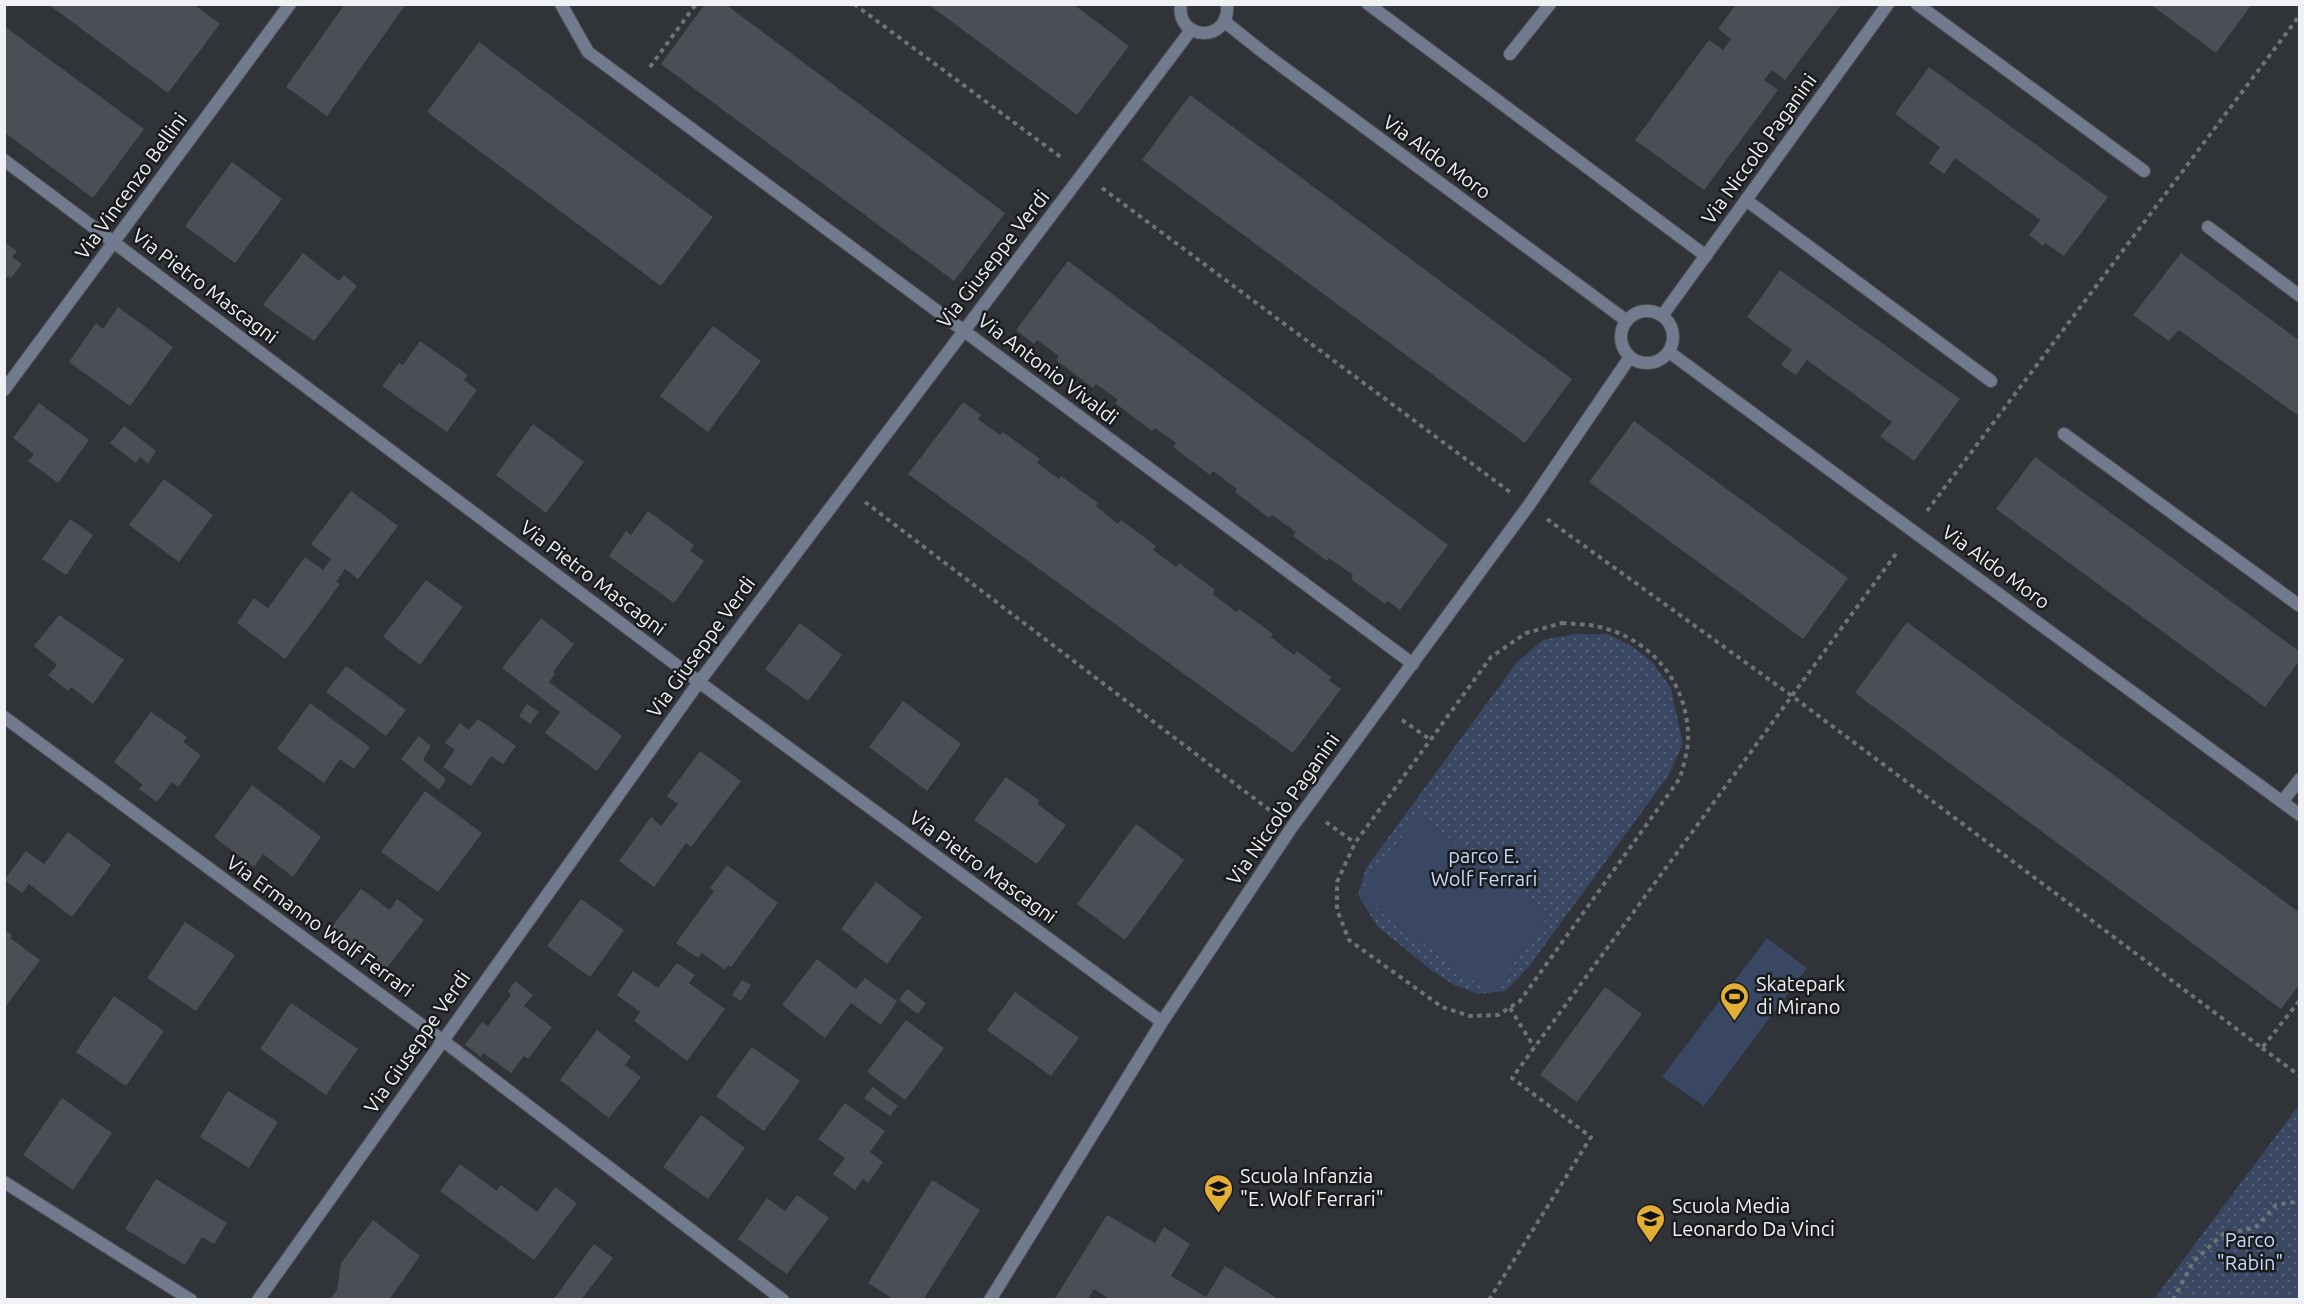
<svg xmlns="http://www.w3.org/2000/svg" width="2304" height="1304" font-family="Ubuntu,sans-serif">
  <defs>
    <pattern id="grass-dots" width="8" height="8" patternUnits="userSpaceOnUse" patternTransform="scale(1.5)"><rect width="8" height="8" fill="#394762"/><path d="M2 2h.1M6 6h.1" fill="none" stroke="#566279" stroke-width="1.8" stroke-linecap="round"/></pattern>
  </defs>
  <rect width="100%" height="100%" fill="#303338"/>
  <path fill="url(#grass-dots)" d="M1575 634H1608L1633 647 1653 663 1671 688 1683 744 1668 776 1528 968 1505 991 1478 994 1454 985 1431 970 1377 926 1358 895 1366 868 1517 662 1543 640Z
    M2299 1105V1299H2154Z"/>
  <path fill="#394762" d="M1418 815 1550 914 1491 994 1358 895Z
    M1767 938 1807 968 1704 1106 1662 1077Z"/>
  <path fill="#4b4e54" d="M48 4H193L220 24 168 93Z
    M345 4H406L327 116 286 87Z
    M705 4H725L1005 213 954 281 661 64Z
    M928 4H1073L1129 46 1077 115Z
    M1736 4H1842L1785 80 1772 70 1764 80 1778 90 1704 190 1635 140 1709 40 1723 50 1731 39 1718 29Z
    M2150 4H2252L2216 53Z
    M4 26 144 129 93 198 4 132Z
    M479 42 713 217 661 286 427 112Z
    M1929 67 2108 197 2064 256 2045 243 2043 246 2029 235 2040 220 1955 158 1944 174 1929 163 1940 147 1895 114Z
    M1190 95 1572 379 1525 443 1142 160Z
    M232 162 282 199 235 263 185 226Z
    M4 242 17 251 12 257 22 264 11 278 8 276 4 281Z
    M303 253 339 281 344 275 357 286 314 341 263 305Z
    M2181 253 2300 341V417L2179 330 2169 341 2133 315Z
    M1068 261 1448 545 1400 610 1388 601 1385 604 1351 579 1353 575 1329 558 1327 561 1293 536 1296 532 1272 515 1269 518 1235 492 1237 489 1213 471 1210 475 1173 447 1176 443 1155 428 1152 431 1115 403 1118 400 1096 384 1093 388 1056 360 1059 356 1037 340 1034 344 1016 330Z
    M1780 270 1960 399 1914 461 1880 436 1892 422 1807 360 1796 375 1781 365 1792 350 1747 317Z
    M118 307 173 347 130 406 69 362 96 323 103 329Z
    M713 326 761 361 708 432 660 396Z
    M420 341 468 375 464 380 477 390 447 432 382 386 399 363 403 365Z
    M963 402 981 415 978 419 1000 435 1003 432 1040 459 1037 463 1059 479 1061 476 1098 503 1096 506 1118 524 1121 520 1156 546 1153 550 1176 567 1179 563 1215 590 1213 594 1236 612 1239 609 1273 634 1271 637 1294 655 1297 651 1331 677 1329 681 1341 689 1293 753 908 474Z
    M39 403 89 440 58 483 28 461 34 454 13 438Z
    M1634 421 1848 578 1803 639 1589 482Z
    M533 424 584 462 546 513 496 475Z
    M124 426 156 451 148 464 140 457 136 463 110 443Z
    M2035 457 2300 652V660L2265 707 1996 509Z
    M164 479 213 515 179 562 129 525Z
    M351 491 398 526 358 579 345 569 336 582 340 584 285 659 237 623 254 598 268 608 305 557 323 570 331 559 311 544Z
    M648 511 694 545 690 551 704 561 674 603 609 556 626 531 631 535Z
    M70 519 93 535 66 575 42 559Z
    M426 580 463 607 420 665 383 637Z
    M59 615 124 660 93 704 71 687 68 691 48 675 57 665 34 646Z
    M541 618 574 644 555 669 553 672 555 674 549 682 622 736 597 771 545 733 560 712 502 668Z
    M1907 622 2300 913V984L2281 1009 1855 693Z
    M800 623 842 655 808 701 765 669Z
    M346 666 406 710 386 736 326 692Z
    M903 701 961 744 927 791 869 747Z
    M310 703 370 747 354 769 340 759 324 783 277 749Z
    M527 704 539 712 530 724 519 716Z
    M151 712 187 737 183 742 201 755 178 787 172 782 157 802 139 789 143 785 114 762Z
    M478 719 516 746 503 764 491 756 471 786 443 767 455 750 445 743 460 723 469 730Z
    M419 736 431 746 423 760 446 779 439 790 401 759Z
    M700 751 741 781 691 847 686 843 654 887 619 861 651 817 661 826 678 804 667 796Z
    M1006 777 1040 801 1037 804 1066 825 1037 864 974 820Z
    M252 785 321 837 293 877 263 854 254 867 214 837Z
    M425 791 482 833 438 892 381 852Z
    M1136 824 1184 860 1125 940 1077 904Z
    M68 832 111 865 72 917 29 884 22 893 4 880 26 851 44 864Z
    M727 865 778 903 731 967 728 965 725 970 702 953 698 958 676 943 714 891 710 888Z
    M876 882 922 917 887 964 841 929Z
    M361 889 390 910 397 899 424 920 386 969 331 928Z
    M581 899 624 930 590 977 547 946Z
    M185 922 235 955 196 1011 147 978Z
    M4 929 12 935 10 938 40 960 4 1009Z
    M817 959 856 989 865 978 897 1001 881 1025 851 1003 825 1038 782 1005Z
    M677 963 695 975 689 983 725 1009 687 1061 634 1021 640 1012 617 995 633 971 658 988Z
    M742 980 751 985 741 1001 732 995Z
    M515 981 533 995 524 1006 552 1027 528 1059 524 1056 511 1073 483 1053 481 1057 465 1045 482 1022 488 1026 511 995 508 991Z
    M1605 987 1642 1014 1577 1102 1540 1075Z
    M907 989 926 1003 918 1014 899 1000Z
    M1015 992 1079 1038 1051 1076 987 1030Z
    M114 996 164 1031 126 1086 76 1052Z
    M291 1003 358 1049 326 1095 260 1049Z
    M906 1020 944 1048 905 1100 867 1072Z
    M597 1030 631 1057 625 1065 641 1077 609 1118 560 1080Z
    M752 1047 800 1081 764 1131 716 1096Z
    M873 1087 898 1106 890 1116 864 1098Z
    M228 1091 278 1122 249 1168 200 1137Z
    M62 1098 112 1133 73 1190 23 1155Z
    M845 1103 885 1131 870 1152 883 1162 868 1183 863 1179 855 1190 833 1174 845 1158 818 1139Z
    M701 1115 745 1148 708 1199 663 1167Z
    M460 1164 497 1191 501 1185 537 1212 555 1187 577 1203 534 1260 440 1191Z
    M156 1179 227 1223 214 1244 202 1237 185 1265 125 1229Z
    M932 1180 980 1210 923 1300H895L868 1283Z
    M797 1195 829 1218 787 1274 738 1239 767 1198 785 1211Z
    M1107 1215 1155 1243 1164 1227 1190 1244 1171 1276 1206 1297 1225 1266 1280 1300H1111L1094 1289 1087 1300H1054Z
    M373 1220 420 1256 389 1300H329L337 1290 341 1263Z
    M594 1244 613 1258 581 1300H553Z"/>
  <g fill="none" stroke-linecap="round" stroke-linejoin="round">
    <defs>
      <path id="lane" d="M1368 4 1706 256
        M1917 4 2144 171
        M1746 200 1991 381
        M2208 227 2300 296
        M2064 434 2300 606"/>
      <path id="street" d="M561 4 588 52 1413 664
        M1181 4C1175 41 1231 44 1227 4
        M1225 22 1264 53 1627 321
        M1510 54 1550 4
        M4 160 699 682 1162 1022
        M1621 337a26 26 0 1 1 52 0a26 26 0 1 1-52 0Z
        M1662 316 1888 4
        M1669 352 2300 815
        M4 390 290 4
        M4 717 442 1040 783 1300
        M2282 802 2300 779
        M4 1182 191 1300
        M258 1300 699 682 1191 30
        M990 1300 1162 1022 1292 827 1529 505 1630 357"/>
    </defs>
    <use href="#lane" stroke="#4f5156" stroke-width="14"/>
    <use href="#street" stroke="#4f5156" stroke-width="14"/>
    <path stroke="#6f7276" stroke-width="4" stroke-dasharray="4.5 4.5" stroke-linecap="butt" d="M854 4 1062 158
      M650 67 696 4
      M1102 188 1510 492
      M865 502 1272 812
      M1927 511 2300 15
      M1547 519 1792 696 2262 1048 2300 1000
      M1562 623C1573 624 1585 624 1595 626 1651 637 1690 684 1688 742 1687 754 1683 767 1680 778L1520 1001 1498 1015 1470 1016 1442 1007 1349 940 1337 910V882L1355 843 1491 657 1526 633Z
      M1402 720 1431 740
      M1326 822 1355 843
      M1510 1008 1534 1047
      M2262 1048 2300 1076
      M1489 1300 1591 1137 1512 1078 1898 551
      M2173 1300 2193 1262 2223 1234 2255 1228 2276 1205 2300 1201"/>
    <use href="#lane" stroke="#727b8d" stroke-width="12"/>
    <use href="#street" stroke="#727b8d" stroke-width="12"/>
  </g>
  <defs>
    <symbol id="stadium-pin" viewBox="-11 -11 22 30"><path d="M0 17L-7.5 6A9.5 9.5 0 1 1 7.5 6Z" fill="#e3ae35" stroke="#1a1b1d"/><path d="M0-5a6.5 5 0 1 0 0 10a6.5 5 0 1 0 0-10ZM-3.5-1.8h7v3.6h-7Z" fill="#111"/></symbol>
    <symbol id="school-pin" viewBox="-11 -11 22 30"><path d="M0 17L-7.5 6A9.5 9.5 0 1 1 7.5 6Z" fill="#e3ae35" stroke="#1a1b1d"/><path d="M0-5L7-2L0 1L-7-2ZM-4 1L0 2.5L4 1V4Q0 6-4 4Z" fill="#111"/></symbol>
  </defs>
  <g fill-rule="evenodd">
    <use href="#stadium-pin" x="1718" y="980" width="33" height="45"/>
    <use href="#school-pin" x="1202" y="1172" width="33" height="45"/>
    <use href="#school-pin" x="1634" y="1202" width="33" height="45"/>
  </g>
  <g text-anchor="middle" stroke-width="5" stroke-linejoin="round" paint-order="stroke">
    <g font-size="20" fill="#eff1f4" stroke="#1a1b1d">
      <text transform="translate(1759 149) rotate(-54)" y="7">Via Niccolò Paganini</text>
      <text transform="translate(1437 157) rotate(36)" y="7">Via Aldo Moro</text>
      <text transform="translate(131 186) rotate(-54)" y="7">Via Vincenzo Bellini</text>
      <text transform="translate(993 259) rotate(-52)" y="7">Via Giuseppe Verdi</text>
      <text transform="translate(205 286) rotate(37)" y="7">Via Pietro Mascagni</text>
      <text transform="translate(1048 369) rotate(37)" y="7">Via Antonio Vivaldi</text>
      <text transform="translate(1996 567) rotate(36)" y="7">Via Aldo Moro</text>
      <text transform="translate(593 578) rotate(37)" y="7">Via Pietro Mascagni</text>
      <text transform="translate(701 647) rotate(-54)" y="7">Via Giuseppe Verdi</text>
      <text transform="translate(1283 809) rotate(-55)" y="7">Via Niccolò Paganini</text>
      <text transform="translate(983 867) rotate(36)" y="7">Via Pietro Mascagni</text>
      <text transform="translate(320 926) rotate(36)" y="7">Via Ermanno Wolf Ferrari</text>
      <text transform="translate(417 1042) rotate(-55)" y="7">Via Giuseppe Verdi</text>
    </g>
    <g font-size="20" fill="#c4d8fe" stroke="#1a1b1d">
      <text x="1484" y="863">parco E.<tspan x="1484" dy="23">Wolf Ferrari</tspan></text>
      <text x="2250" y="1247">Parco<tspan x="2250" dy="23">"Rabin"</tspan></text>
    </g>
    <g font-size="20" fill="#eff1f4" stroke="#1a1b1d" text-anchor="start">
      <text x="1756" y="991">Skatepark<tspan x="1756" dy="23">di Mirano</tspan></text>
      <text x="1240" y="1183">Scuola Infanzia<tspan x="1240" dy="23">"E. Wolf Ferrari"</tspan></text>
      <text x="1672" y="1213">Scuola Media<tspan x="1672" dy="23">Leonardo Da Vinci</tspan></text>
    </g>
  </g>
  <rect width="2304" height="1304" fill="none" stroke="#eff1f4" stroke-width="12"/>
</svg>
